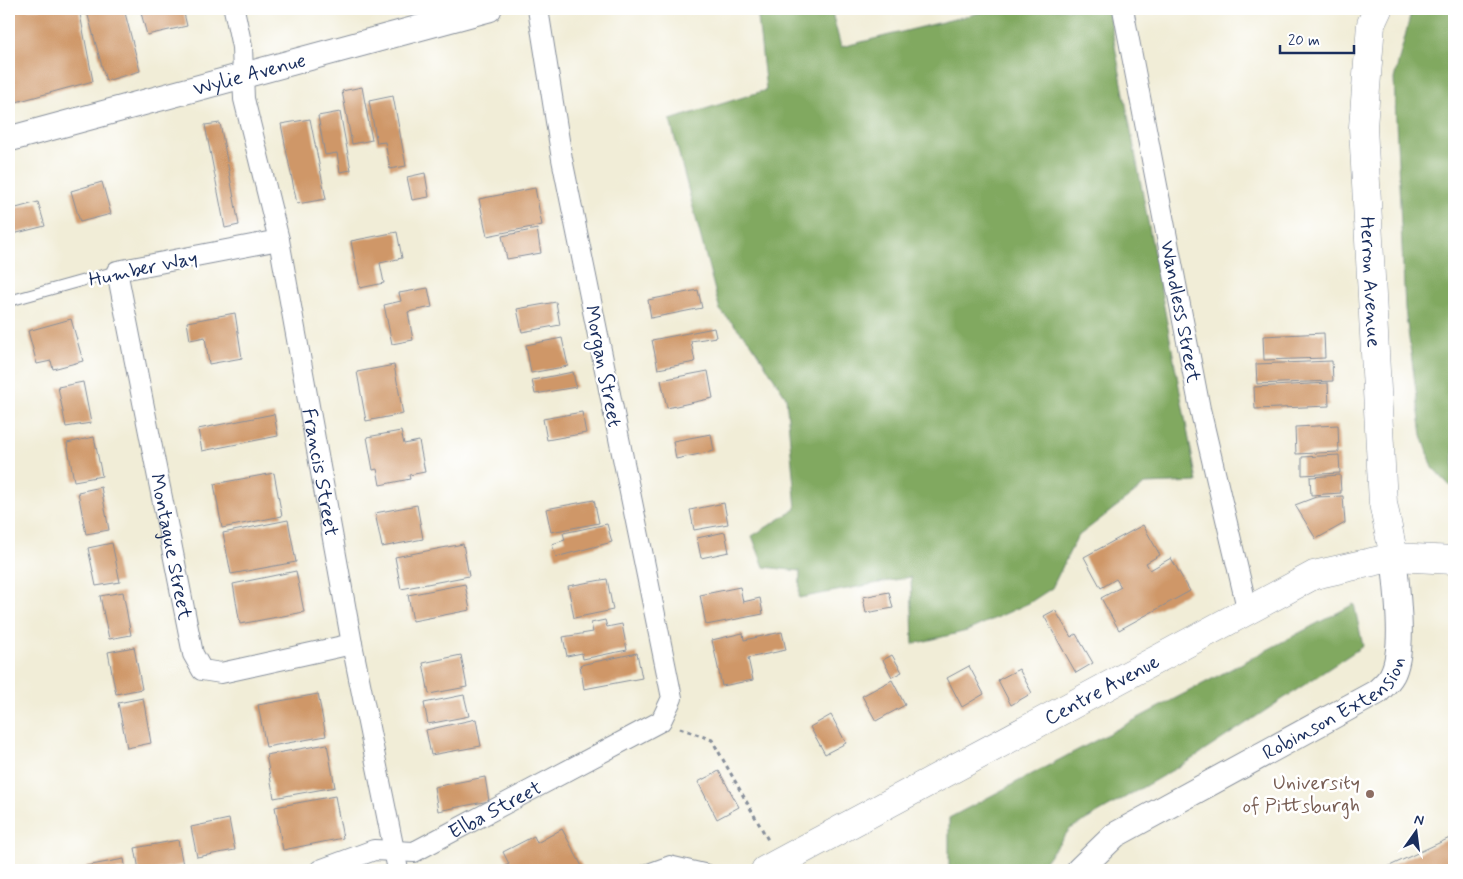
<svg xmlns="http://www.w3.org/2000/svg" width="1463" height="879" font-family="Mynerve,sans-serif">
  <rect width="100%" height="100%" fill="#fff"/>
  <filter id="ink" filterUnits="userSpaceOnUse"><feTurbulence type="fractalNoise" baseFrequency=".02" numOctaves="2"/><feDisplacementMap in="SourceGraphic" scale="10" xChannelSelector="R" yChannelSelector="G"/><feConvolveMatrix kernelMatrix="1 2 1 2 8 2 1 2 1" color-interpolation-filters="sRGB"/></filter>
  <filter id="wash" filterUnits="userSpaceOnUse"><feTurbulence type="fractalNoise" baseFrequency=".0096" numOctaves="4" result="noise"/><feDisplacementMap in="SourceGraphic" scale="20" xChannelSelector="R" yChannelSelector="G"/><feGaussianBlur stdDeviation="1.12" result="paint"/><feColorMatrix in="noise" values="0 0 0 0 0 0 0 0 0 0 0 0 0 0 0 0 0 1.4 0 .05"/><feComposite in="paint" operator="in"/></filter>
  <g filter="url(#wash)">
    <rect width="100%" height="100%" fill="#f1edd7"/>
    <path fill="#81a960" stroke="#4e6c5f" d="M757 9H831L841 47 995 9H1108L1197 482 1146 484 1077 537 1052 588 1029 603 967 631 913 644 911 577 799 598 800 571 764 567 752 536 796 509 786 397 751 343 720 310 670 120 766 90Z
      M1412 9H1454V377L1449 420 1454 421 1453 489 1433 468 1422 435 1405 309 1394 79Z
      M1354 604 1363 646 1192 759 1070 829 1038 870H949V818Z"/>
    <g id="blocks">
      <path fill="#cf9767" d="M9 9H79L93 81 9 104Z
        M98 9H124L140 71 106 81 87 12Z
        M140 9H183L187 26 147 35Z
        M362 87 372 140 352 144 342 91Z
        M393 96 406 166 390 169 385 142 377 143 369 101Z
        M340 112 351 170 340 172 337 153 325 155 318 116Z
        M310 119 326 199 297 204 281 124Z
        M220 123 239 225 225 228 205 125Z
        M425 173 429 197 412 200 407 177Z
        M102 182 111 214 80 222 71 191Z
        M535 188 542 225 487 236 479 199Z
        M38 202 45 226 9 235V210Z
        M537 229 541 253 507 259 502 236Z
        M397 232 402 258 380 263 384 283 360 288 351 241Z
        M428 288 432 307 408 312 413 340 392 344 384 305 401 301 399 293Z
        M698 290 702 308 651 318 648 300Z
        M556 302 560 325 522 332 517 309Z
        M235 313 242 358 209 364 205 337 190 340 187 322Z
        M71 319 83 361 53 369 51 361 37 364 28 331Z
        M714 328 716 337 691 341 695 362 658 369 652 340Z
        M1324 333 1325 358 1264 360 1263 336Z
        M562 338 568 366 531 373 526 345Z
        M1332 361 1333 381 1257 384 1256 364Z
        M394 365 403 414 366 421 357 372Z
        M708 371 713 398 667 408 661 380Z
        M573 372 576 387 535 394 532 380Z
        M83 382 91 423 66 427 58 387Z
        M1328 383 1329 406 1255 409 1254 387Z
        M582 412 586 433 547 440 543 419Z
        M274 414 278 436 202 451 198 429Z
        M1338 425 1339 452 1296 454 1295 427Z
        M401 431 404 444 419 441 425 472 409 475 410 479 380 485 377 469 373 470 367 437Z
        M711 434 714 451 676 459 673 441Z
        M94 437 102 476 74 481 67 443Z
        M1339 455 1340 473 1302 475V457Z
        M274 473 282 516 222 528 214 484Z
        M1340 475 1341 493 1311 495 1310 477Z
        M101 487 109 530 86 534 78 492Z
        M1343 496 1345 523 1316 539 1295 505 1316 497Z
        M594 500 599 523 551 532 546 509Z
        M724 503 728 524 694 530 690 510Z
        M417 505 423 539 382 547 375 513Z
        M288 520 296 562 231 574 223 533Z
        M607 524 612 542 556 557 552 544 565 540 563 533Z
        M1143 525 1160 555 1146 563 1150 570 1171 558 1190 591 1119 630 1101 598 1121 587 1116 579 1101 588 1084 557Z
        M725 532 729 552 701 558 697 538Z
        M112 543 120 582 96 586 88 548Z
        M463 544 469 576 401 589 395 557Z
        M296 571 304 612 240 624 233 584Z
        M607 579 613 610 574 618 568 586Z
        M465 584 470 610 413 621 408 595Z
        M740 587 743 602 760 598 763 614 706 625 700 595Z
        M123 592 131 635 109 639 100 596Z
        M889 592 893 608 866 613 863 597Z
        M1055 610 1071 637 1076 634 1093 663 1076 673 1044 616Z
        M605 620 607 627 622 624 627 650 583 659 582 653 567 656 563 637 593 632 591 623Z
        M782 632 786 650 748 658 753 680 722 686 712 640 743 633 744 640Z
        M134 647 142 689 116 694 108 652Z
        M637 653 642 678 584 689 580 665Z
        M461 655 467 687 429 694 423 663Z
        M892 655 902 672 892 677 883 660Z
        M969 666 984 694 962 707 947 678Z
        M1019 669 1032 693 1011 705 998 680Z
        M892 680 905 705 876 721 862 696Z
        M318 694 326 736 266 747 258 705Z
        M464 695 469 716 428 724 424 703Z
        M143 698 151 743 127 748 118 703Z
        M831 715 846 743 825 754 810 727Z
        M476 719 481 746 431 755 426 730Z
        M327 744 335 787 274 798 266 755Z
        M719 771 739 807 717 819 698 782Z
        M485 777 489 801 438 811 434 787Z
        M335 796 343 838 283 850 275 807Z
        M229 819 235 850 197 857 191 827Z
        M562 829 584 870H498L509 864 503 852 534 836 537 843Z
        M1454 836V870H1381Z
        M178 840 183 865 155 870H139L135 848Z
        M124 859 126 870H87L86 866Z"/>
    </g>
  </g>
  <g filter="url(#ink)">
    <use href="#blocks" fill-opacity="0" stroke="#868e9a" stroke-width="1"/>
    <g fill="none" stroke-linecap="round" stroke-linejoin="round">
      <defs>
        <path id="service" d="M9 301 117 271
          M645 870 670 861 709 870"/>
        <g id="minor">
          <path id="s1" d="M234 9 242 47 244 99 279 240 352 644 398 870"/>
          <path id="s2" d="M1123 9 1200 409 1248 612"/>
          <path id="s3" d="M279 240 117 271 193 654 202 670 221 673 352 644"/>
          <path id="s4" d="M320 870 374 850 414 852 661 721 672 698 562 159 538 9"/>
        </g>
        <g id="tertiary">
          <path id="s5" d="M9 139 489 9"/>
          <path id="s6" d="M1079 870 1115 835 1377 692C1382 687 1389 681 1392 675 1406 649 1396 586 1394 557"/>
        </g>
        <g id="secondary">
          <path id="s7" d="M1378 9 1371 24 1363 127 1383 503 1394 557"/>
          <path id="s8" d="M765 870 1314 575 1394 557 1454 560"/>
        </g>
      </defs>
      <use href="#service" stroke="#868e9a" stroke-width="12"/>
      <use href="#minor" stroke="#868e9a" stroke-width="22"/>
      <use href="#tertiary" stroke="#868e9a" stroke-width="27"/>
      <use href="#secondary" stroke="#868e9a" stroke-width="29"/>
      <path stroke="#868e9a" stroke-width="3" stroke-dasharray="4 4" stroke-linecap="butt" d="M680 728 712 740 768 840"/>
      <use href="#service" stroke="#fff" stroke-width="10"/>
      <use href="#minor" stroke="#fff" stroke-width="20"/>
      <use href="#tertiary" stroke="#fff" stroke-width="25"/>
      <use href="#secondary" stroke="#fff" stroke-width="28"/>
    </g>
  </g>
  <circle fill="#8d6e63" stroke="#fff" stroke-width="2" cx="1370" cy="794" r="5"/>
  <g text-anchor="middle" stroke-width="5" stroke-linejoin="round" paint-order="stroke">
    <g font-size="20" fill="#1b2f5e" stroke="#fff">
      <text dy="7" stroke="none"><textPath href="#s5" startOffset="249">Wylie Avenue</textPath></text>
      <text transform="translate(143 268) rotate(-12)" y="7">Humber Way</text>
      <text dy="7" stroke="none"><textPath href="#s7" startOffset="275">Herron Avenue</textPath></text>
      <text dy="7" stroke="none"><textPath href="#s2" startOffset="308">Wandless Street</textPath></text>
      <text transform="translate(604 366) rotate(79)" y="7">Morgan Street</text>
      <text dy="7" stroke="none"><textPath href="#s1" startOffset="472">Francis Street</textPath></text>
      <text dy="7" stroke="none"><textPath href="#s3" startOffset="446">Montague Street</textPath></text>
      <text dy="7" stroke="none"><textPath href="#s8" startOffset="382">Centre Avenue</textPath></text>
      <text dy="7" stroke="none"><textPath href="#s6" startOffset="305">Robinson Extension</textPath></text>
      <text dy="7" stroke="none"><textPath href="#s4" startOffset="189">Elba Street</textPath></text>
    </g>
    <g font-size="20" fill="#785e54" stroke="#fff" text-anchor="end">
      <text x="1360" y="789">University<tspan x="1360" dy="23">of Pittsburgh</tspan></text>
    </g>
  </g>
  <rect width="1463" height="879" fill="none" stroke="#fff" stroke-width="30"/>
  <g transform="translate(1416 832) rotate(14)" stroke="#ffffff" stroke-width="4" paint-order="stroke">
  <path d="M0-4L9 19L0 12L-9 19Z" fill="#1b2f5e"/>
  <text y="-8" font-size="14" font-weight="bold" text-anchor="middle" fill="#1b2f5e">N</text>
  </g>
  <path d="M1280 45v8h74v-8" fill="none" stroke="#1b2f5e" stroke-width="2.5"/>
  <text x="1288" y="45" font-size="15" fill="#1b2f5e" stroke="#ffffff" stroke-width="4" paint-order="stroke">20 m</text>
</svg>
